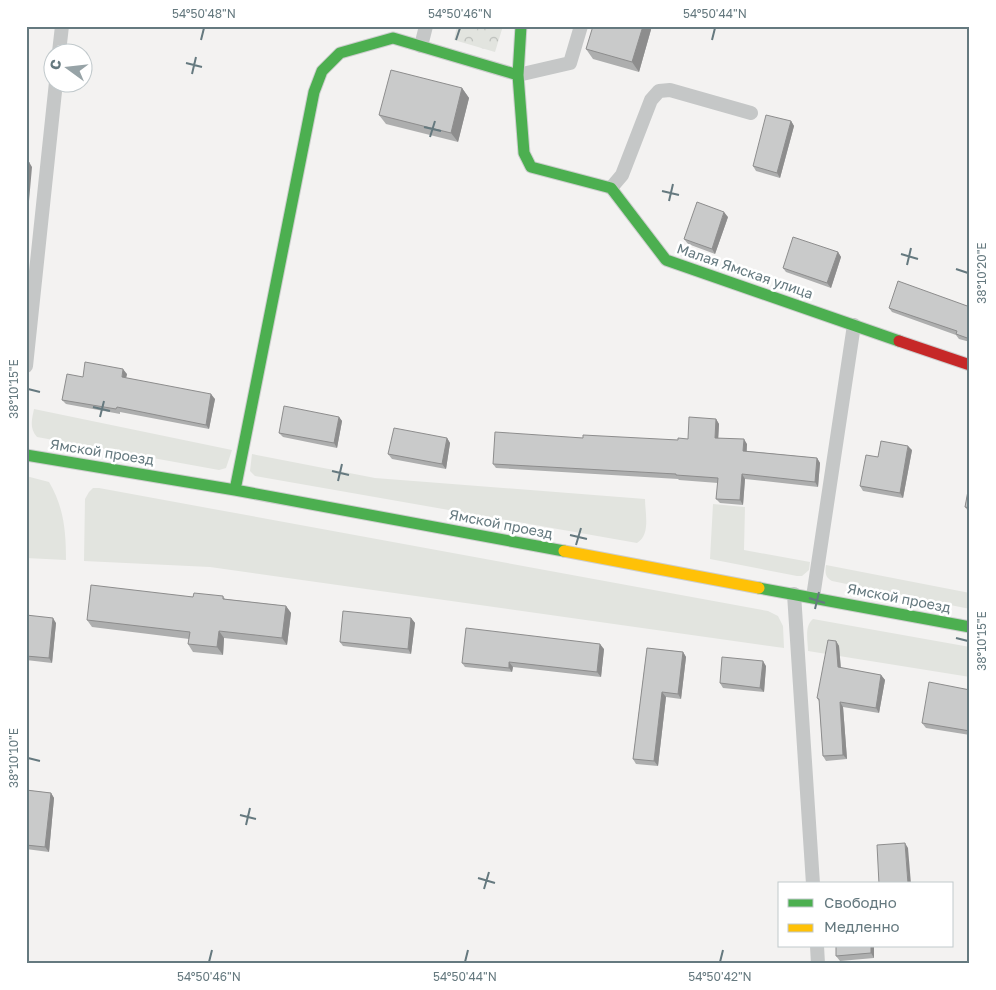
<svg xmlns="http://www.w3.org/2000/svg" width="996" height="990" font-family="'Golos Text',sans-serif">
  <defs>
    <pattern id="park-crowns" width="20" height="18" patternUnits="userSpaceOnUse" patternTransform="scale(1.25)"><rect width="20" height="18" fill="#e2e4df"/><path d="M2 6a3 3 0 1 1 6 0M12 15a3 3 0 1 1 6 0" fill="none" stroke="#bbbeba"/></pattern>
  </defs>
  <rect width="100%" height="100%" fill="#f3f2f1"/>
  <path fill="#e2e4df" d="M34 409 232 450 226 468 219 470 37 437C29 428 32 419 34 409Z
    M252 454 375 478 645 499C645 513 651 535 637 543L255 476 250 471Z
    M26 476 49 482C64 507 66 532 66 560L26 558Z
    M93 488H99L768 611 778 616 783 626 784 648 210 567 84 561 85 499 89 492Z
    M713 504 745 507 744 550 810 562 809 570 802 576H797L710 559Z
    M826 565 970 593V609L832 581C825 577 825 573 826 565Z
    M813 619 970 647V677L808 651C808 641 804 626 813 619Z"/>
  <path fill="url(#park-crowns)" d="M457 26H503L495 52 454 40Z"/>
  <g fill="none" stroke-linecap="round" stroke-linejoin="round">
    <defs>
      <path id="fast" d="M521 26 518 75 524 153 531 167 611 188 666 260 899 341
        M26 455 235 490 564 551
        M235 490 314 92 322 71 340 53 393 38 518 75
        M759 588 970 627"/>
      <path id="slow" d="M564 551 759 588"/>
      <path id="jam" d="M899 341 970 365"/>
    </defs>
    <use href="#fast" stroke="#cdcece" stroke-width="13"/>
    <use href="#slow" stroke="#cdcece" stroke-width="13"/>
    <use href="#jam" stroke="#cdcece" stroke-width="13"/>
    <path stroke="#c5c7c7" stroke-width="14" d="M421 46 426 26
      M59 52 62 26
      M518 75 570 63 581 26
      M611 188 622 175 651 100 659 91 670 90 751 113
      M26 366 56 82
      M794 594 813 884
      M813 597 854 325
      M817 946 818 964"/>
    <use href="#fast" stroke="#4caf50" stroke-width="11"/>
    <use href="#slow" stroke="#ffc107" stroke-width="11"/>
    <use href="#jam" stroke="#c62828" stroke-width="11"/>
  </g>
  <path fill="#adaeae" d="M652 26 639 72 593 59 586 49Z
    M462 88 469 98 458 142 386 124 379 115Z
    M791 121 794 126 780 178 756 171 753 166Z
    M728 217 715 254 688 244 684 239Z
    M838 252 841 257 831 288 786 272 783 268Z
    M970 307V342L959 339 956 335 892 312 889 308Z
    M127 374 126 378 215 399 209 429 120 412V414L66 404 62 400Z
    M339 417 342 421 337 448 283 437 279 433Z
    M716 419 719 424 718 438 747 444V451L817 458 820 463 818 487 745 479 743 505 720 503 716 499 718 483 679 480 678 479 496 468 493 464 583 438 678 440 688 439Z
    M447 438 450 443 446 469 392 459 388 454Z
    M912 450 903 498 863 491 860 486 878 457Z
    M970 480V512L968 511 965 507Z
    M223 596 225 599 286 606 291 613 287 645 224 638 223 655 193 652 188 644 189 639 92 627 87 620 193 597Z
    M26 615 56 623 52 663 26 660Z
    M411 618 415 623 411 654 343 646 340 642Z
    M836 641 839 646 841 668 881 675 885 680 879 713 843 707 847 759 826 761 823 756 819 701 817 698Z
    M647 648 683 652 686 657 681 699 666 697 658 766 636 764 633 759Z
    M604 649 601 677 513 667 512 672 465 667 462 663Z
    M766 666 764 692 723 688 720 683Z
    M970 690V735L926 728 922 723Z
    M26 790 51 793 54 798 49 852 26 849Z
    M836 946H874V958L840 961 836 956Z"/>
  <path fill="#8d8d8d" d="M643 26H652L639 72 632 62Z
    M462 88 469 98 458 142 451 133Z
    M791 121 794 126 780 178 777 173Z
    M29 162 32 167 29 201 26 197V187Z
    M724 212 728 217 715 254 712 249Z
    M838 252 841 257 831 288 827 283Z
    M123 369 127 374 125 382 122 377Z
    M211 394 215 399 209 429 206 425Z
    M339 417 342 421 337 448 334 443Z
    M716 419 719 424 718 443 715 438Z
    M447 438 450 443 446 469 442 464Z
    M744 439 747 444 746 455 743 451Z
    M908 446 912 450 903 498 900 493Z
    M817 458 820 463 818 487 815 482Z
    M742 474 745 479 743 505 740 500Z
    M286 606 291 613 287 645 282 638Z
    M53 618 56 623 52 663 49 658Z
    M411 618 415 623 411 654 408 649Z
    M219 631 224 638 223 655 217 647Z
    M836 641 839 646 841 672 838 667Z
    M600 644 604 649 601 677 597 672Z
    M683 652 686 657 681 699 678 694Z
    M763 661 766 666 764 692 760 688Z
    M509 662 513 667 512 672 509 668Z
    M881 675 885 680 879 713 876 708Z
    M662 692 666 697 658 766 654 761Z
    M840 702 843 707 847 759 843 755Z
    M51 793 54 798 49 852 45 847Z
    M905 843 908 848 911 884H908Z
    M871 946H874V958L871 953Z"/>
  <path fill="#c9caca" stroke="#8d8d8d" d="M593 26H643L632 62 586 49Z
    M391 70 462 88 451 133 379 115Z
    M766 115 791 121 777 173 753 166Z
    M26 162H29L26 187Z
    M697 202 724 212 712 249 684 239Z
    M793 237 838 252 827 283 783 268Z
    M898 281 970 307V339L956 334 957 331 889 308Z
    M85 362 123 369 122 377 211 394 206 425 117 407 116 409 62 400 67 374 83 377Z
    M284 406 339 417 334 443 279 433Z
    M689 417 716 419 715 438 744 439 743 451 817 458 815 482 742 474 740 500 716 499 718 478 676 475V474L493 464 495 432 583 438V435L678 440V438L688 439Z
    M394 428 447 438 442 464 388 454Z
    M881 441 908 446 900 493 860 486 866 455 878 457Z
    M970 480V508L965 507Z
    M91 585 193 597 194 593 223 596V599L286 606 282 638 219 631 217 647 188 644 190 632 87 620Z
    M343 611 411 618 408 649 340 642Z
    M26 615 53 618 49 658 26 656Z
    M466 628 600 644 597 672 509 662V668L462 663Z
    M828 640 836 641 838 667 881 675 876 708 840 702 843 755 823 756 819 699 817 698Z
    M647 648 683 652 678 694 662 692 654 761 633 759Z
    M722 657 763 661 760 688 720 683Z
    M929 682 970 690V731L922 723Z
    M26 790 51 793 45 847 26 845Z
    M905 843 908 884H879L877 845Z
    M836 946H871V953L836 956Z"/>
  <path fill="none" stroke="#65797f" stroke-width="2" d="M201 40 204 28M456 40 460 28M712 40 715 28M186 63 202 67M192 74 196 57M424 127 441 131M430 137 435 121M662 191 679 195M669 201 673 184M901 254 918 259M907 265 911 248M956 269 968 273M28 389 40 392M93 407 110 411M100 417 104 401M332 471 349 475M338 481 342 464M570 535 587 539M576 545 581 528M809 598 825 603M815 609 819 592M956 638 968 641M28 758 40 761M240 815 256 819M246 825 250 808M478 878 495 883M484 889 489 872M209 962 212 950M465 962 468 950M720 962 723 950"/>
  <g text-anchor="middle" stroke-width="5" stroke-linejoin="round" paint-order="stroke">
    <g font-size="14" fill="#65797f" stroke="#fff">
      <text transform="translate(745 271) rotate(19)" y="5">Малая Ямская улица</text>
      <text transform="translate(102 452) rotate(9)" y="5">Ямской проезд</text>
      <text transform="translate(501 524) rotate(11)" y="5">Ямской проезд</text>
      <text transform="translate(899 598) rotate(11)" y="5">Ямской проезд</text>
    </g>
  </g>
  <rect width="996" height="990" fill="none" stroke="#ffffff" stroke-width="55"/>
  <rect x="778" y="882" width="175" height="65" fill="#ffffff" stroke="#c1c9cc"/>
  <rect x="788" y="899" width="25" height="8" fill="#4caf50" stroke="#c1c9cc"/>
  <text x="824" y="908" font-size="15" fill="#65797f">Свободно</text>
  <rect x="788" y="924" width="25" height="8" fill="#ffc107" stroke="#c1c9cc"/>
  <text x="824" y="932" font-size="15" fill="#65797f">Медленно</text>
  <g transform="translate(68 68) rotate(285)"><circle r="24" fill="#ffffff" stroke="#c1c9cc"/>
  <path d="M0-4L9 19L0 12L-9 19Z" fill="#97a3a7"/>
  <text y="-8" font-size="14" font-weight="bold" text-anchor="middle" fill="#65797f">С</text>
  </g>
  <rect x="28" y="28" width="940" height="934" fill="none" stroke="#65797f" stroke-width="2"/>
  <g font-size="12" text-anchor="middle" fill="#65797f">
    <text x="204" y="18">54°50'48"N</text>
    <text x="460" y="18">54°50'46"N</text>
    <text x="715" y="18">54°50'44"N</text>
    <text transform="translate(982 273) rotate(-90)" y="4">38°10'20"E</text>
    <text transform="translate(14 389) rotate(-90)" y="4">38°10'15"E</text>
    <text transform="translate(982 641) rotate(-90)" y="4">38°10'15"E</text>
    <text transform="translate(14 758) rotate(-90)" y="4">38°10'10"E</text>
    <text x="209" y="981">54°50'46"N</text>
    <text x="465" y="981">54°50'44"N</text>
    <text x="720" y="981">54°50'42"N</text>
  </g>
</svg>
